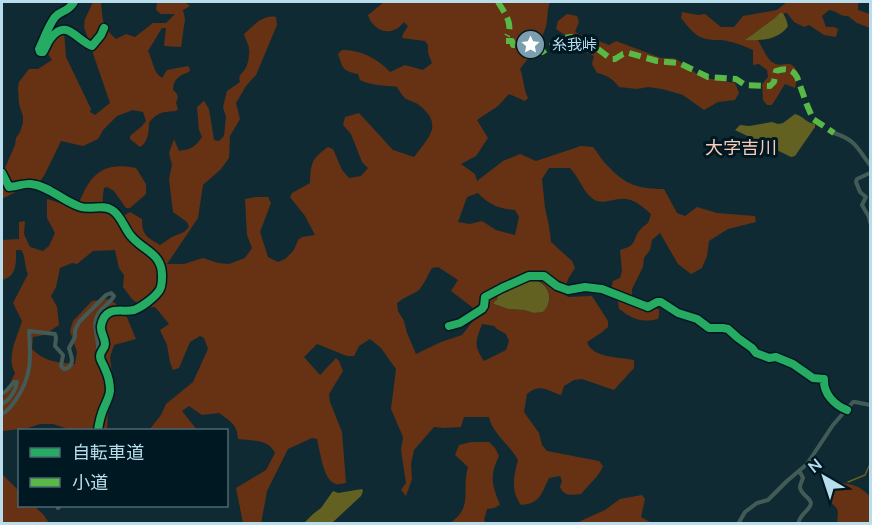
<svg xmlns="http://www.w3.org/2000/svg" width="872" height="525" font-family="Mulish,'Noto Sans JP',sans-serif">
  <rect width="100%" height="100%" fill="#102a33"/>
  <path fill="#663213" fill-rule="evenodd" d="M93 2H101C103 21 101 25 116 39L126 34 135 37 153 23H166L175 14H161L156 10 157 2H185L190 6 183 10 185 19 181 47 164 46 166 28H162L148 51C153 61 153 72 162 78L167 70 188 66 190 69 189 72C180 75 173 79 173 90 178 94 179 96 176 103L178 109 176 111C163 112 157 112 149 123 149 131 148 143 140 147L130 139V136L142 126 146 121 143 112 133 110 117 116 103 130 98 139 83 146 61 141 45 174 34 190 27 186 2 199V169L5 168 15 145 16 138 20 132 23 123V116L19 104 18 88 19 82 29 69H38L52 60C51 59 47 52 47 51 46 42 57 34 64 31L66 57 91 109 90 112 95 115 110 103 84 27 85 19Z
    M384 2H550C547 9 548 18 546 26 543 39 528 59 520 69 524 79 523 88 528 98L525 101 509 94 498 106 477 120 488 138 476 156 461 164 475 174 477 181 503 161 520 154 536 161 581 146 593 147C598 153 602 161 608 166 625 185 639 189 664 189L677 213 685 216 697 207 717 213 755 216 756 222 728 229 709 241 707 256 702 268 691 274 678 264 660 233 652 240 650 250 644 258 643 267 632 289V297L635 306 659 309V316L658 319C640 323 633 319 619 309L618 301 610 294 613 281 620 278 622 271 620 250C639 245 631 240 640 230 648 221 647 228 651 214 644 208 636 200 626 199 616 197 602 206 593 199 583 192 579 177 570 168H549L542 179 545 208 549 226 551 242 572 261 575 268 568 279 564 293 568 297 592 296 608 321V327L601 333 587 342C592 358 619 357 634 360V368L614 390 582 379 574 380 564 386 561 395C546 390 540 383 527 394L524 412 539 433 542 445 547 451 599 461 603 466C599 477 588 485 581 494 571 495 565 497 560 487L562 481 560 476 549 478C541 494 541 503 521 505 510 490 514 476 518 460 510 445 492 433 489 417H464L461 427 444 428 434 427 414 450 411 464 412 479 406 496 401 490 406 483 401 450 403 437 391 409 396 369 381 348 370 339 359 346 354 356H347L317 344 304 357 320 375 336 358 339 361 343 371 329 394 330 402 342 432 346 483C344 483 337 485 336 484 323 481 320 450 317 439L312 438 288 449 267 491 261 524 243 523 236 488 266 470 275 453C268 438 251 441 238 439 238 425 230 421 219 413L202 415 189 406 182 411 197 430H149L161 415 166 404 193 382 208 349 204 338 200 336 190 342 179 368 173 370 170 362 167 345 160 330 169 324 155 307 143 308 132 299 123 287 124 275 119 268 115 250 93 251 77 264 72 263 60 268 56 287 51 296 57 307 59 325 44 335 33 337 32 349C45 362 56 362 75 364L77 352 70 331 73 321 92 301 108 299 115 303 126 315 136 339 114 345 110 357 114 390 108 410 107 430H71L53 424H40L28 428 3 431 2 428V400L15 373C6 358 17 337 22 321L13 303 28 274C24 266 26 256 21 250H16C16 263 17 277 2 280V240L19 239V222L25 221 24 234 30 247 43 251 49 246 55 233 47 218V199L77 208C89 177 100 161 136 168L146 184V194L130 208H126L114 191 107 187 104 188C101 204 103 205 115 215H125L130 212 142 219C142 236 147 237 160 245L172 237 184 232 189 227 187 222 173 212 169 179 172 165 169 153 174 139 179 151C192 149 195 147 202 137L199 130 197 107 204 101 209 109 214 140 219 141 224 136 226 117 223 107 227 91 240 82C238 74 241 76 245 69 248 66 250 53 249 49 249 44 245 39 244 34 253 26 263 14 276 17L277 25 256 75 246 86 236 103 240 119 230 136 229 158 221 169 203 185 198 218 167 264H184L203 258 218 263 229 264 245 258 252 248 247 235 245 199 256 197H268L271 203 260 232 268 257 278 262 285 259 294 250 298 240 302 237 315 235 305 216 290 197 292 193 310 183C311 163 311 159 328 147L333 149 342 170 349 178 361 176 368 168 362 162 351 134 343 125 345 117 359 113 393 150 414 157C429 137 444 125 419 105 415 102 410 101 406 99 402 96 400 91 397 87 384 85 372 86 360 80L358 74C342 71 343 68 338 54L342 50C361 50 377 58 390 72L405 65 423 70 432 63 428 53V45L425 41 402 38 403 34 408 26 404 22C401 25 399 28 396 29 384 36 371 26 368 15ZM478 193C488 204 499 209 515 210L519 217 515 235 496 230 482 221 470 224 458 222 467 197ZM438 267 458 280 451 291 472 307 476 317 462 335 441 342 416 354 407 333 404 321 398 311 397 303C404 297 414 294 419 290 424 284 428 275 432 268ZM540 281C551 290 553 302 543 312L534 313 524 310 508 309 494 304V302L497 301 498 294 509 290 513 287ZM482 324 494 326 497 329 506 334 509 341 506 350 484 361C473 345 476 341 482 324Z
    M787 2H859L858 5V10L870 14V28L857 23 848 16C841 17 837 11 829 10L822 16 826 27H834L838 29 836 37 824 35 809 25 804 27 794 22 787 13 780 14C770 24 756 30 746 40H758C762 46 766 58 772 62 783 70 790 56 798 73L795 88 785 84 772 105H767L763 100 762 84 768 77 767 70 759 64 753 65V50C744 46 732 41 721 40 712 40 706 40 698 36 691 31 686 24 681 18L682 12 698 15 705 14 721 27H734L743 16 777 10Z
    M567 14 577 16 579 22 575 32C586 38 598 40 609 45L616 41 661 58H673L679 61 701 77 735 83 739 93 735 100 718 102 704 110 683 95 662 89 648 87 637 89 619 87C613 79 607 75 597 73L592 64 594 56 573 46 565 35 556 29 558 21Z
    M471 442H489L495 448 499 456C489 477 492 484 500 505L494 508 487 509 484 520 486 523H450C474 507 461 490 468 467L455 455 459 445Z
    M2 474 19 491 20 506H34L43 514 49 523H2Z
    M834 482C851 484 857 484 870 496V523H837C838 512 840 508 829 502L826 489Z
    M642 495 645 499 641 517 652 523H576L605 510 620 499Z"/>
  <path fill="#626121" d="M780 13H783L786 19 788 26C779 40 760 41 745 40L775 18Z
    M795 114C804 116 804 122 815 124V127L795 156 791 157 783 153 735 130 740 125 749 126 772 122 778 124 783 123Z
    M536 280C550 286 554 301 543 312L534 313 524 310 508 309 494 304V302L497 300 498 294C512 290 521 282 536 280Z
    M362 489 363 491 361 496 332 523H304L313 514 321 508 333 491 338 493Z"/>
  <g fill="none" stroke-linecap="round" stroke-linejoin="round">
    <path stroke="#626121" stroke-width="1.5" d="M848 482 865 475 870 464"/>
    <path stroke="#435b56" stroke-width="4" d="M74 2C67 13 61 10 55 17 48 26 44 39 39 49L40 52H43C46 48 47 43 50 39 66 17 76 40 92 46L101 35 104 28
      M834 133C856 140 857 148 870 165
      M2 173 9 187C16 187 24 183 31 184 49 186 64 202 81 207 92 210 103 204 112 210 121 215 124 228 131 236 143 251 163 253 162 277 162 281 162 287 159 291 154 298 142 307 134 310 122 313 105 304 101 326 100 333 105 337 105 344 105 349 100 351 100 356 100 361 104 365 105 369 108 375 110 384 110 391 109 399 104 406 102 413 100 418 99 424 98 430
      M870 173 857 179 856 182 860 192 866 197 862 205 869 217 870 222
      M449 326 460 323 482 309 484 306 485 297 502 288 529 276H544L557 286 568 290 585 287 602 289 648 307 657 302H661L678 313 697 319 709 328H723L728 329 738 338 752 348 756 353 769 358 776 357 793 364 813 378 824 379C823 393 834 405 847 410
      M2 394 6 391 14 382H17C16 390 10 400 2 404
      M2 414C8 411 11 406 15 401 32 377 31 359 29 331L55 334 56 338 55 346 63 355 61 366 64 369 68 368C75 362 71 356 69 348L75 337V330L79 322 106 295 111 293 114 296C111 302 105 305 101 310 90 323 98 333 98 347 98 355 95 359 103 364
      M58 508 60 506
      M738 524 745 512 757 503 768 500 787 481 807 464 833 425 853 402H855L870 405
      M798 524C800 513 811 510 811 503 810 497 800 494 800 487 800 484 802 481 803 478L800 472"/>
    <path stroke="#58b947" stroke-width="6" stroke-dasharray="12 6" stroke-linecap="butt" d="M498 2C504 12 514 24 507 36
      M506 41H512L513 45H525L526 49 529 47 542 52 551 46 558 44 564 38 571 37 578 40 588 48 598 49 611 59H615L623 54 629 53 657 61 679 63 708 77 736 79 745 85 770 86 774 82 776 71C785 68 792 68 797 77L807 105 813 119 834 133"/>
    <defs>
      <path id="cycleway" d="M74 2C67 13 61 10 55 17 48 26 44 39 39 49L40 52H43C46 48 47 43 50 39 66 17 76 40 92 46L101 35 104 28
        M2 173 9 187C16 187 24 183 31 184 49 186 64 202 81 207 92 210 103 204 112 210 121 215 124 228 131 236 143 251 163 253 162 277 162 281 162 287 159 291 154 298 142 307 134 310 122 313 105 304 101 326 100 333 105 337 105 344 105 349 100 351 100 356 100 361 104 365 105 369 108 375 110 384 110 391 109 399 104 406 102 413 100 418 99 424 98 430
        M449 326 460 323 482 309 484 306 485 297 502 288 529 276H544L557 286 568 290 585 287 602 289 648 307 657 302H661L678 313 697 319 709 328H723L728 329 738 338 752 348 756 353 769 358 776 357 793 364 813 378 824 379C823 393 834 405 847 410"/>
    </defs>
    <use href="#cycleway" stroke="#001821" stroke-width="11"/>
    <use href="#cycleway" stroke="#26ab63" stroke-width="8"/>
  </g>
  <defs>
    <symbol id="sight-disc" viewBox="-11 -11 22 22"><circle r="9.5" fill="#7d9fad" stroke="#001821"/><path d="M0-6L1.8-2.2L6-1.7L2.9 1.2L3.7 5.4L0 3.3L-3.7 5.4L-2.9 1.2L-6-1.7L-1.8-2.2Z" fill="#fff"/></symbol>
  </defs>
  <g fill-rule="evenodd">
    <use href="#sight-disc" x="514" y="28" width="33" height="33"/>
  </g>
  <g text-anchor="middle" stroke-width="6" stroke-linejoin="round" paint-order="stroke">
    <g font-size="15" fill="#b8deee" stroke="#001821" text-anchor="start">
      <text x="552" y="50">糸我峠</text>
    </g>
    <g font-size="18" fill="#fbcdb8" stroke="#001821">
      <text x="741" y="154">大字吉川</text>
    </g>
  </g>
  <rect width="872" height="525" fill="none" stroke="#b8deee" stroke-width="6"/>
  <rect x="18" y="429" width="210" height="78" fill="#001821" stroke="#4a6773" stroke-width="1.5"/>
  <rect x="30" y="448" width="30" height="9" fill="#26ab63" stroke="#4a6773" stroke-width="1.5"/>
  <text x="72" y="459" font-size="18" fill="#b8deee">自転車道</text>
  <rect x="30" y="478" width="30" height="9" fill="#58b947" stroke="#4a6773" stroke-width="1.5"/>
  <text x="72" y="489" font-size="18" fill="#b8deee">小道</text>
  <g transform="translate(824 477) rotate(321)" stroke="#001821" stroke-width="4.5" paint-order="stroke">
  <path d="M0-4.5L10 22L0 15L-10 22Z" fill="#b8deee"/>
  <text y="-9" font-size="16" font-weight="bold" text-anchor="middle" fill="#b8deee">N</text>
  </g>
</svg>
